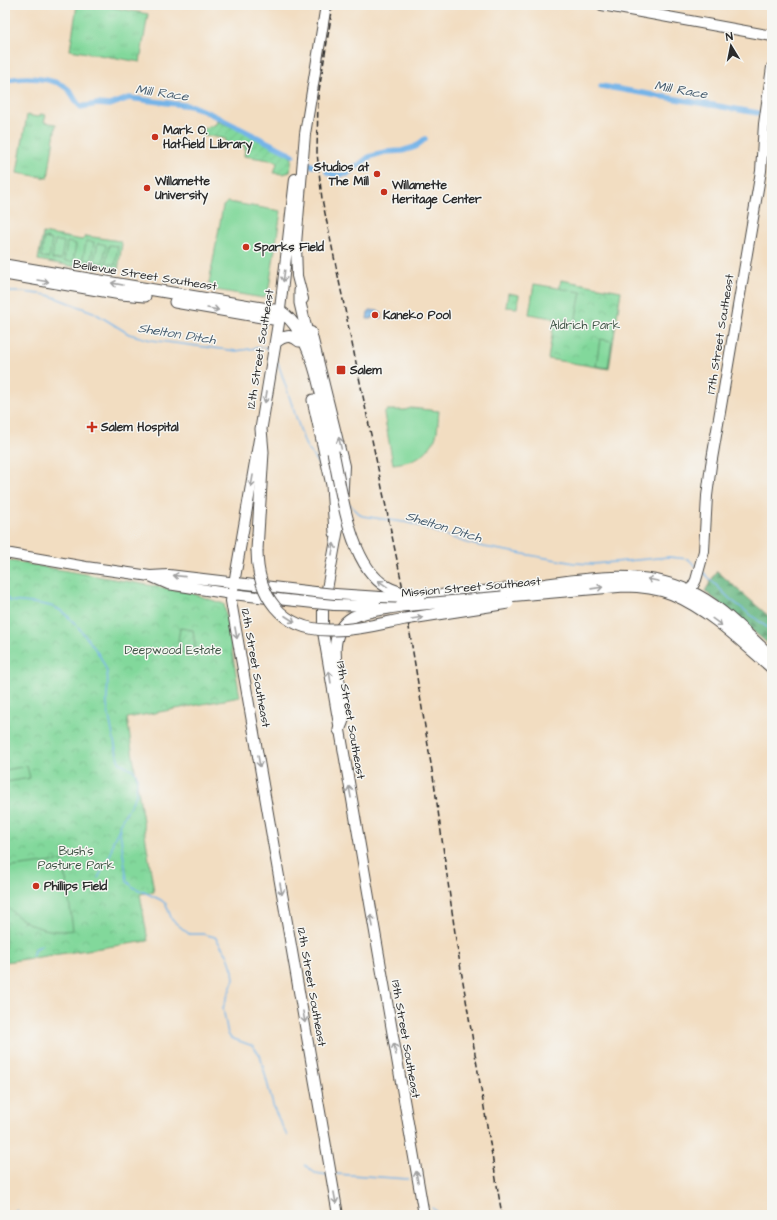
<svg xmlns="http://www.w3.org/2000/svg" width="777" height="1220" font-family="'Architects Daughter',sans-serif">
  <defs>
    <pattern id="grass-tufts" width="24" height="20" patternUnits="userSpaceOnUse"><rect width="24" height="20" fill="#82d89b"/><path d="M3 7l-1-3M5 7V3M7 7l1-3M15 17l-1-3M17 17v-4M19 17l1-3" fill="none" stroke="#70ba86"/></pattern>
    <pattern id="forest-firs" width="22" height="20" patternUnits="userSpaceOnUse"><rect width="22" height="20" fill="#69b883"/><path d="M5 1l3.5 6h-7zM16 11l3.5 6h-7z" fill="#57966b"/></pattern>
    <pattern id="park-crowns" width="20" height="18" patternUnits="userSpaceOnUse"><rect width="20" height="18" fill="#82d89b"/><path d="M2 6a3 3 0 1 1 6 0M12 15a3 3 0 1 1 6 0" fill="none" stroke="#70ba86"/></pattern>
    <pattern id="garden-furrows" width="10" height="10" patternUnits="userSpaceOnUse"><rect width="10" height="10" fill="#82d89b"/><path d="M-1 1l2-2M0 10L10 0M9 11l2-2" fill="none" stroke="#70ba86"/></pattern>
    <pattern id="water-ripples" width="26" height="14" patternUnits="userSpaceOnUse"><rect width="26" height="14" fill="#74b4e8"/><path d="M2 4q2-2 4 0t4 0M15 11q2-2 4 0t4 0" fill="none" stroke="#5f93bc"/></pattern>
  </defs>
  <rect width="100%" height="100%" fill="#f6f6f2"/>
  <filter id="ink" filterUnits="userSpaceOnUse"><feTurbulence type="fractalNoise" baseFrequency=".025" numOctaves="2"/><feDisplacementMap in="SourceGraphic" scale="8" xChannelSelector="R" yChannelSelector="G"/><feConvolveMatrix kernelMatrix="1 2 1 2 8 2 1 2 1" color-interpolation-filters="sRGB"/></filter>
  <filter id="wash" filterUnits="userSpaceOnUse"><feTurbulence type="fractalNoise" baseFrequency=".012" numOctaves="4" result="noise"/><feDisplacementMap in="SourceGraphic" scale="16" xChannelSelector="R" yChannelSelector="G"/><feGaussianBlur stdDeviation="0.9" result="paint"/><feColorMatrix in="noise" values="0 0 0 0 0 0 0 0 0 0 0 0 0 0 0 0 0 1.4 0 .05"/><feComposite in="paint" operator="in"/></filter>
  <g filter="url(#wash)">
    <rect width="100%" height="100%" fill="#f2ddc1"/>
    <path fill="url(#grass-tufts)" stroke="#568263" d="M77 5H100L148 14 140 62 70 50Z
      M41 114 46 115 44 122 56 124 48 178 17 173 27 115 37 117Z"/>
    <path fill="url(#forest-firs)" stroke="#4a7257" d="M717 571 772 619V647L705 591Z"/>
    <path fill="url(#park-crowns)" stroke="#568263" d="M43 233 82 240 86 236 120 241 122 244 118 270 77 263 76 267 38 260Z
      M561 280 621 291 609 369 548 359Z
      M508 293 519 295 517 308 506 307Z
      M5 560 188 592 224 604 240 697 127 718 154 892 140 894 148 941 5 962Z"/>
    <path fill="url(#garden-furrows)" stroke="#568263" d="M217 121 240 130 287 154 292 158 290 172 283 174 274 173 277 163 276 161 244 156 245 146 225 143 226 139 198 134 199 131 216 124Z
      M180 628 193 630 196 654 179 652 181 642 178 641Z"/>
    <path fill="#82d89b" stroke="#568263" d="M228 202 281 211 268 294 263 298 216 290 209 283 223 206Z
      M44 238 52 240 49 258 41 257Z
      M55 240 64 242 61 260 52 259Z
      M86 241 94 242 91 261 83 259Z
      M67 242 76 244 73 262 64 261Z
      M98 243 106 245 103 263 94 261Z
      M109 245 118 246 115 265 106 263Z
      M534 284 581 292 575 322 529 314Z
      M600 339 612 341 608 368 596 366Z
      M411 408 439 411C438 419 438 432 435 439 426 457 411 462 393 464L384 414 387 410H405Z
      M27 766 30 778 6 782 5 770Z
      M61 861 64 863 73 930C47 934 21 925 5 903V868Z"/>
    <path fill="url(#water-ripples)" stroke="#50708a" d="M370 310 380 311V313H382V318L372 317 371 319H367L368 312Z"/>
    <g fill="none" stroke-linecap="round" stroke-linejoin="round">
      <path stroke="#74b4e8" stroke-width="1.5" d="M5 292H23L48 295 93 312 129 334 151 340 236 351 263 347 270 349
        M277 360 305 444 325 474
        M348 503 362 516 410 523 467 543 484 547 574 563 593 564 669 557 688 559 696 566
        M702 571 730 599 772 631
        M5 596 10 601C25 603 42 602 56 608 71 615 100 652 106 669 110 681 106 692 107 705 110 723 114 741 118 759L120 763 132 769 136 773 137 778 136 795 119 825 127 881 133 887 161 900 166 904 172 920 189 934H203L215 937 228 956 233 971 234 979 223 1008 228 1034 231 1038 253 1046 260 1055 274 1109 287 1136
        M98 878 111 853 113 841 119 829
        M32 956 35 949 42 945
        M305 1165 315 1173 328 1175
        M336 1174 408 1179
        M432 1208 442 1215
        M16 1210 17 1215"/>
      <path stroke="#74b4e8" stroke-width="5.5" d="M5 81C22 76 54 77 68 89 73 94 75 102 81 107L97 104 110 105 129 98 192 106 211 114 293 155
        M601 86 758 113
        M307 163 313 166
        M327 172 334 175 347 174 369 157 385 152 402 151 415 147 425 139"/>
    </g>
  </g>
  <g filter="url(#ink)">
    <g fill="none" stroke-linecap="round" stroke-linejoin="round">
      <defs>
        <path id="major" d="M602 5 772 36
          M303 299 297 276 296 244 305 134 326 5
          M279 318 295 179
          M311 332 344 466 342 507 323 611V632L424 1215
          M259 439 231 601 338 1215
          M5 553 86 567 150 576 169 575 315 592
          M152 577 168 584 232 594 314 603
          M335 594 380 597
          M687 597 696 580 704 551 707 496 711 465 761 171 764 124 772 67
          M334 605 382 606"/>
        <path id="highway" d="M5 265 280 311C316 334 324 412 333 452
          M5 274 121 294 145 296
          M300 291V303L309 342
          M175 302 279 320
          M276 342C283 336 292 334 299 341
          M313 400 332 485 335 533
          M257 550 263 452 261 429 279 320
          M507 596 624 586C640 586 657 588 672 594 710 610 742 642 772 668
          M419 597C458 595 496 590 534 586 585 579 640 568 689 591 721 605 746 634 772 657
          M339 730C341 725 344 720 344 715 344 686 319 636 353 617 367 610 386 609 401 606"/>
      </defs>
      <use href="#major" stroke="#494642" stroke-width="12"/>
      <use href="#highway" stroke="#494642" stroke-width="13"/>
      <use href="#major" stroke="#fff" stroke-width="10"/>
      <use href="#highway" stroke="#fff" stroke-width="11"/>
      <path stroke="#2b2b2b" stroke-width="1.5" stroke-dasharray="6 3" stroke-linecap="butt" d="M333 5 318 97 317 153 322 199 402 584 435 789 456 940 502 1215"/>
      <defs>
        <path id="major-bridge" d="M315 592 335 594
          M380 597 411 598
          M314 603 334 605"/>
        <path id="highway-bridge" d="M333 452C342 492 349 565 387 587 397 593 409 594 419 597
          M257 550C257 595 281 630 329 630 354 631 380 624 405 619 439 614 474 608 508 603
          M401 606 502 597"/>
      </defs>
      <use href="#major-bridge" stroke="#494642" stroke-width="12" stroke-linecap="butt"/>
      <use href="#highway-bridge" stroke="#494642" stroke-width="13" stroke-linecap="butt"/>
      <use href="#major-bridge" stroke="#fff" stroke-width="10"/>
      <use href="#highway-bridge" stroke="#fff" stroke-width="11"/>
    </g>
    <defs><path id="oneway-shaft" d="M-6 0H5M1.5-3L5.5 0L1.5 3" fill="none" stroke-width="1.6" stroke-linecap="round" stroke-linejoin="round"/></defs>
    <g stroke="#a0a0a0">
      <use href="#oneway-shaft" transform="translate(284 276) rotate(97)"/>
      <use href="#oneway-shaft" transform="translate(43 281) rotate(9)"/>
      <use href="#oneway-shaft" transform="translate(117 284) rotate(-170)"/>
      <use href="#oneway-shaft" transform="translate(213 309) rotate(10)"/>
      <use href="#oneway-shaft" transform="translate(266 397) rotate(100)"/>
      <use href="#oneway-shaft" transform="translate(340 443) rotate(-103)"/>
      <use href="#oneway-shaft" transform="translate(252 481) rotate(100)"/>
      <use href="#oneway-shaft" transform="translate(333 549) rotate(-80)"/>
      <use href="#oneway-shaft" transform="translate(179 576) rotate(-174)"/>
      <use href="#oneway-shaft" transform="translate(653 580) rotate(-168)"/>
      <use href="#oneway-shaft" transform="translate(383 584) rotate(-145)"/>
      <use href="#oneway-shaft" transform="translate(597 588) rotate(-8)"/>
      <use href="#oneway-shaft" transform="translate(417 618) rotate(-9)"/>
      <use href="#oneway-shaft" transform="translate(290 619) rotate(33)"/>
      <use href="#oneway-shaft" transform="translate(717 622) rotate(36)"/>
      <use href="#oneway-shaft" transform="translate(236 633) rotate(80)"/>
      <use href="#oneway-shaft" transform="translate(330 677) rotate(-99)"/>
      <use href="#oneway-shaft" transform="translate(259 761) rotate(80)"/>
      <use href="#oneway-shaft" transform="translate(350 792) rotate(-100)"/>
      <use href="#oneway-shaft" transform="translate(281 889) rotate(80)"/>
      <use href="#oneway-shaft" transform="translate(372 921) rotate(-100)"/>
      <use href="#oneway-shaft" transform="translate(304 1017) rotate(80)"/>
      <use href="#oneway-shaft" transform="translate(395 1049) rotate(-100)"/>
      <use href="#oneway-shaft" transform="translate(417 1177) rotate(-100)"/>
      <use href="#oneway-shaft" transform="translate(335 1198) rotate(80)"/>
    </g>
  </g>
  <g fill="#c8321e" stroke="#f6f6f2" stroke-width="1.5">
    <circle cx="155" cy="137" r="4"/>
    <circle cx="377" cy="174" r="4"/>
    <circle cx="147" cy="188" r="4"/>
    <circle cx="384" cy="192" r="4"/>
    <circle cx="246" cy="247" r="4"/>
    <circle cx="375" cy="315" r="4"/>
    <rect x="336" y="365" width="10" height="10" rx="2"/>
    <path d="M90 421h4v4h4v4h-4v4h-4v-4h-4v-4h4z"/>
    <circle cx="36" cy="886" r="4"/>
  </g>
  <g text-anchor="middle" stroke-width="3" stroke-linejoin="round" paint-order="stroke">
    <g font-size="12" font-weight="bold" fill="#2b2b2b" stroke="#f6f6f2" text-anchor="start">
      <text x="163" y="134">Mark O.<tspan x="163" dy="14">Hatfield Library</tspan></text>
      <text x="369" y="171" text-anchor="end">Studios at<tspan x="369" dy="14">The Mill</tspan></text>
      <text x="155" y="185">Willamette<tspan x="155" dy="14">University</tspan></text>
      <text x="392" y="189">Willamette<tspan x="392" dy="14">Heritage Center</tspan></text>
      <text x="254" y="251">Sparks Field</text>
      <text x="383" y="319">Kaneko Pool</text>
      <text x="350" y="374">Salem</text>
      <text x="101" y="431">Salem Hospital</text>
      <text x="44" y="890">Phillips Field</text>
    </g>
    <g font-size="12" fill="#2b2b2b" stroke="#f6f6f2">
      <text transform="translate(145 275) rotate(9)" y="4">Bellevue Street Southeast</text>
      <text transform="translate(720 334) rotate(-81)" y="4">17th Street Southeast</text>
      <text transform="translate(260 349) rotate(-81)" y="4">12th Street Southeast</text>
      <text transform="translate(471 587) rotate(-5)" y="4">Mission Street Southeast</text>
      <text transform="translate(256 668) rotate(80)" y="4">12th Street Southeast</text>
      <text transform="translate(351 720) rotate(80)" y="4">13th Street Southeast</text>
      <text transform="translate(312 987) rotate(80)" y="4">12th Street Southeast</text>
      <text transform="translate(406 1039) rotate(80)" y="4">13th Street Southeast</text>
    </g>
    <g font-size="12" fill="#415647" stroke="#f6f6f2">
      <text x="585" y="329">Aldrich Park</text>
      <text x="173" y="654">Deepwood Estate</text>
      <text x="76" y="855">Bush's<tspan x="76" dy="14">Pasture Park</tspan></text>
    </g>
    <g font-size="13" font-style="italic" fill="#455b6d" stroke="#f6f6f2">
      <text transform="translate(681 89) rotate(10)" y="5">Mill Race</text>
      <text transform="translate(162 92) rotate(8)" y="5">Mill Race</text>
      <text transform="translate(177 333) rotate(9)" y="5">Shelton Ditch</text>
      <text transform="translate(444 526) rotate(17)" y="5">Shelton Ditch</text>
    </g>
  </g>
  <rect width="777" height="1220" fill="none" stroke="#f6f6f2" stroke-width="20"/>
  <g transform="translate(731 46) rotate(350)" stroke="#f6f6f2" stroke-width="3" paint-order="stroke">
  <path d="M0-3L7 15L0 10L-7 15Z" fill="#2b2b2b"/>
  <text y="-6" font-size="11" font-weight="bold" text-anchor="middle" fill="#2b2b2b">N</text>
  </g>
</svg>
